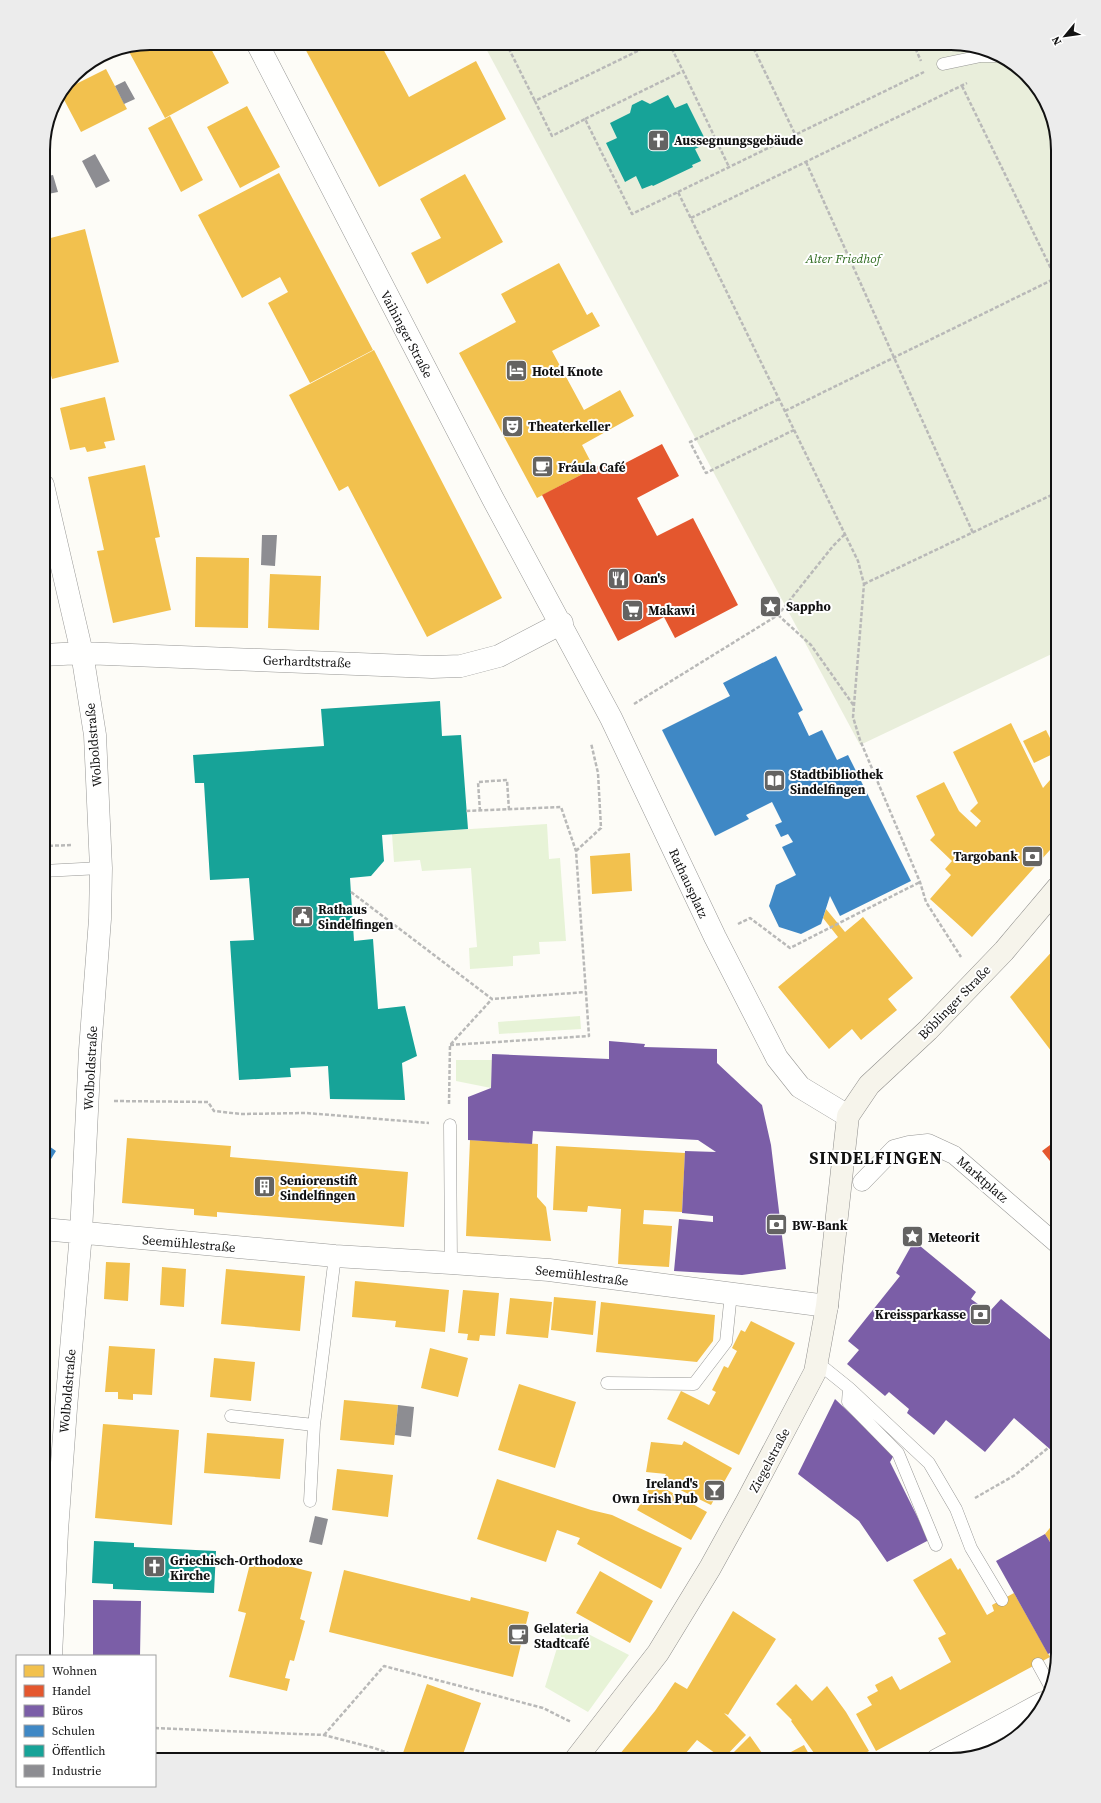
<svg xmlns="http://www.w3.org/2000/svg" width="1101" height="1803" font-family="'Source Serif 4',serif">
  <rect width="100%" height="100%" fill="#fdfcf7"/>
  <path fill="#e7f3d7" d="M547 824 549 859 560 858 566 941 539 942 540 954 513 956V966L470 969 469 948 477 947 471 868 422 871 420 860 394 862 392 834Z
    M580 1016 581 1029 499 1034 498 1022Z
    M456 1060H492L491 1088 456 1081Z
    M565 1622 629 1655 588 1712 545 1687Z"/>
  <path fill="#e9eedb" d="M483 43H958L1010 61 1047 103 1058 150V651L860 745Z"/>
  <path fill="#f2c14e" d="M150 43H208L229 83 165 118 127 48Z
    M302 43H383L381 45 409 97 476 61 506 119 379 187Z
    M106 69 127 109 81 132 61 94 64 90Z
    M247 106 280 167 240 188 207 127Z
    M170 116 203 180 181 192 148 128Z
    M44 141 51 168 43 170V143Z
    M279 173 373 350 310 383 268 303 288 292 280 277 242 298 198 215Z
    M465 174 503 242 427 284 411 253 441 238 420 199Z
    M85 229 119 362 52 379 43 345V240Z
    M559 263 587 315 592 312 600 326 552 351 584 410 620 390 634 416 582 445 594 468 537 498 459 353 516 322 501 294Z
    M374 350 502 598 427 637 348 486 339 491 289 395Z
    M105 397 115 440 104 442 106 448 87 452 85 447 70 450 60 408Z
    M145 465 160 537 155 538 171 610 113 623 97 551 104 550 88 477Z
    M196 557 249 558 248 628 195 627Z
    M270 574 321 576 319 630 268 628Z
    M1011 723 1043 788 1058 771V841L972 937 930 899 951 875 945 869 952 861 930 840 935 835 916 796 944 782 959 811 976 827 981 821 970 811 978 803 953 752Z
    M1046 730 1057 752 1034 763 1023 741Z
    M630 853 632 891 592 894 590 856Z
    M826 909 845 932 863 917 913 978 888 999 897 1010 861 1040 852 1029 829 1049 778 987 838 937 823 918Z
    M1058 945V1060L1010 997Z
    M127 1138 231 1146 230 1157 408 1172 404 1227 217 1212V1217L194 1215V1209L122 1203Z
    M470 1140 538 1144 537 1197 546 1207 551 1241 466 1236Z
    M556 1146 685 1153 682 1212 644 1210 643 1224 672 1226 669 1267 618 1264 621 1209 588 1206 587 1212 553 1210Z
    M106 1262 130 1263 128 1301 104 1299Z
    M162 1267 186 1269 184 1307 160 1305Z
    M226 1269 305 1276 300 1331 221 1324Z
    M355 1281 449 1290 445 1332 395 1327 396 1321 352 1317Z
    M463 1290 499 1293 495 1336 480 1335 479 1341 467 1340 468 1334 458 1333Z
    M554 1297 596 1301 593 1335 551 1330Z
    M510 1298 552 1302 548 1338 506 1334Z
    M601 1302 715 1315 713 1341 697 1362 596 1352Z
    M751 1321 795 1343 739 1455 667 1419 681 1391 709 1405 716 1392 712 1390 724 1366 728 1368 737 1351 732 1348 741 1330 745 1332Z
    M109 1346 155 1349 152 1395 133 1394V1400L118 1399V1392H105Z
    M430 1348 468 1358 458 1397 421 1388Z
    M214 1358 255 1362 251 1401 210 1397Z
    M519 1384 576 1402 555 1468 498 1450Z
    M344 1400 398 1405 394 1445 340 1440Z
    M103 1424 179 1430 172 1525 95 1518Z
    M207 1433 284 1439 280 1479 204 1473Z
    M684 1441 732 1468 711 1505 662 1481 666 1474 646 1472 651 1442 682 1445Z
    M337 1469 393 1475 388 1517 332 1510Z
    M497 1479 591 1510 612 1515 682 1548 661 1589 577 1544 580 1538 557 1530 546 1562 477 1539Z
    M653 1482 707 1512 691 1540 637 1510Z
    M1058 1518V1555L1045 1534Z
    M252 1556 269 1561 268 1565 279 1568 280 1564 312 1572 300 1619 305 1621 294 1661 290 1660 285 1678 290 1679 287 1691 229 1677 246 1613 238 1611Z
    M951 1558 958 1570 960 1568 987 1615 994 1611 992 1605 1014 1593 1050 1657 876 1751 856 1714 872 1705 867 1697 878 1691 875 1685 892 1676 900 1690 951 1662 938 1638 946 1634 913 1580Z
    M344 1570 470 1601 471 1597 529 1612 513 1677 329 1632Z
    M600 1571 653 1601 630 1643 576 1613Z
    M733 1611 776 1639 728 1715 724 1713 746 1735 723 1759 697 1740 680 1760H615L655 1711 675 1682 687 1689Z
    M427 1684 481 1703 461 1760H422L403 1753Z
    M796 1684 812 1701 827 1686 846 1712 869 1751 853 1760H819L791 1721 792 1720 776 1704Z
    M750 1736 767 1760H726Z
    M804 1745 812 1760H776Z
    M184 1755 231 1759V1760H184Z"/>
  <path fill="#e4572e" d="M662 444 679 476 637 498 657 536 693 518 738 605 675 638 664 617 618 641 542 495 604 463 608 472Z
    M1058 1139V1171L1042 1151Z"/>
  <path fill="#7b5ea7" d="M609 1041 645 1044 644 1047 717 1049V1063L762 1105 771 1145 786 1269 742 1275 674 1271 679 1219 713 1222V1216L682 1213 685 1151 716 1152 698 1140 533 1131 532 1144 468 1140V1097L491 1088 492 1054 609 1059Z
    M914 1241 976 1292 971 1299 989 1312 1001 1299 1058 1346V1442L1051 1450 1014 1418 985 1452 946 1420 934 1435 907 1413 909 1409 889 1392 885 1396 847 1364 859 1350 848 1341 900 1276 896 1273Z
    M835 1399 894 1455 890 1462 929 1540 887 1562 859 1521 798 1474Z
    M1045 1534 1058 1555V1649L1048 1654 996 1561Z
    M93 1600 141 1601 140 1656H93Z"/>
  <path fill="#3f88c5" d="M776 656 803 710 798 713 809 736 822 730 837 760 848 755 911 881 840 916 830 896 821 924 801 934 779 927 769 906 776 885 796 875 782 847 793 842 788 834 781 837 775 825 782 822 772 802 746 815 749 819 715 836 662 730 730 696 723 683Z
    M43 1142 56 1151 43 1172Z"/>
  <path fill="#17a398" d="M668 95 675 108 687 103 707 143 695 149 701 161 692 165 693 167 653 186 652 185 642 189 636 176 625 182 606 143 617 138 610 123 630 113 632 105 642 100 650 104Z
    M440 701 442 736 461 735 468 829 382 835 384 861 371 876 350 878 354 941 373 939 378 1009 405 1006 417 1056 402 1063 405 1100 330 1099 328 1066 290 1068 291 1077 239 1080 230 941 254 940 249 878 210 880 204 783H195L193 755 324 746 321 709Z
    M94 1541 134 1543V1547L216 1551 214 1593 113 1589V1584L92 1583Z"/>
  <path fill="#8d8d92" d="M125 81 135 99 124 104 115 86Z
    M95 154 110 181 96 188 82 161Z
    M53 175 58 192 43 195V177Z
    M262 535H277L275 566 261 565Z
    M398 1405 414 1407 411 1437 395 1435Z
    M315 1516 328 1519 322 1545 309 1542Z"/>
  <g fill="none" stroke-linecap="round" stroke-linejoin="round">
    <defs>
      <path id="service" d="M943 64 981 56H996
        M43 871 101 868
        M450 1125 451 1263
        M818 1363 849 1388 929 1463 956 1509 971 1548 1002 1600
        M607 1383 694 1384 726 1342 731 1293
        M849 1388 848 1402 898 1453 936 1545
        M231 1416 314 1425
        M310 1501 314 1425 335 1256
        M1038 1664 1049 1684"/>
      <path id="pedestrian" d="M862 1182 894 1149 909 1145 928 1143 954 1155 1058 1245"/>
      <path id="minor" d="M257 43 493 499 611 718 715 937 777 1058 800 1087 848 1116
        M43 485 82 653 95 735 101 868 100 919 90 1050 81 1233 66 1408 57 1531 51 1656
        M43 655 82 653 432 667 461 666 499 656 562 623
        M43 1229 335 1256 451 1263 549 1270 827 1306
        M937 1760 1043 1703"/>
      <path id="secondary" d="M575 1760 658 1653 710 1568 747 1501 815 1372 827 1306 848 1116 869 1085 928 1030 1004 951 1058 887"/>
    </defs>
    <use href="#service" stroke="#979795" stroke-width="13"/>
    <use href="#pedestrian" stroke="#979795" stroke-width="19"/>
    <use href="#minor" stroke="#979795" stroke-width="23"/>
    <use href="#secondary" stroke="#8e8d8b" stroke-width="23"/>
    <path stroke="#b9b9b8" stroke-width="2.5" stroke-dasharray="4 2" stroke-linecap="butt" d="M506 43 535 101
      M654 43 535 101 552 136 585 119 632 214 678 192 858 561 864 584 853 717 860 740 920 882 926 902 961 957
      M669 43 683 71
      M751 43 795 134
      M913 43 921 61
      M962 86 1058 283
      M585 119 683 71 729 167
      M806 162 973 533
      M678 192 924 72
      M691 218 967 83
      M779 399 690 442 706 473 794 430
      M785 411 1056 278
      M864 584 1058 492
      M778 615 811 645 854 706
      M634 704 778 615 833 546 845 534
      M480 811 478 782 507 780 509 810
      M43 846 73 845
      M576 851 601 828 598 773 591 743
      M351 892 492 999 586 992
      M738 924 750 918 790 948 920 882
      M450 1045 589 1036 576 851 561 807 466 811
      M114 1101 208 1102 214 1111 241 1114 306 1113 429 1123
      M449 1104 450 1045 492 999
      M975 1498 1015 1475 1048 1448
      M155 1728 324 1735 374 1748 408 1760
      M324 1735 384 1666 543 1708 571 1722"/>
    <use href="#service" stroke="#fffffe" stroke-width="12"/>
    <use href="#pedestrian" stroke="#fffffe" stroke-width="18"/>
    <use href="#minor" stroke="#fffffe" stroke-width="22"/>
    <use href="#secondary" stroke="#f6f4eb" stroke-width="22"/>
  </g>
  <defs>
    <symbol id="church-square" viewBox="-11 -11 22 22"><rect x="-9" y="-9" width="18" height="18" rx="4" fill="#646362" stroke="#fff"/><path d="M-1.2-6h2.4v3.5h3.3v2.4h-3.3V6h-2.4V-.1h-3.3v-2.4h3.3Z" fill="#fff"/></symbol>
    <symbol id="hotel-square" viewBox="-11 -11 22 22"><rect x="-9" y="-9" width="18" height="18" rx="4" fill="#646362" stroke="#fff"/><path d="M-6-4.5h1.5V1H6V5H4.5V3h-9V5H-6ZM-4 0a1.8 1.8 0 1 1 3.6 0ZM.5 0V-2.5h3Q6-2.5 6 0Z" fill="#fff"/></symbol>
    <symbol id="theatre-square" viewBox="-11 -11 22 22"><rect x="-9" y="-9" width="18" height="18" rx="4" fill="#646362" stroke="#fff"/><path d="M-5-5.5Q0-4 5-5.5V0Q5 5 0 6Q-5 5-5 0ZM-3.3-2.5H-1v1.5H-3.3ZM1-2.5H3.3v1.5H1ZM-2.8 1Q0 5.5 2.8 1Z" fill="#fff"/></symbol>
    <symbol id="cafe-square" viewBox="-11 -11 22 22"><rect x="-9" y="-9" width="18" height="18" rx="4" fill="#646362" stroke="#fff"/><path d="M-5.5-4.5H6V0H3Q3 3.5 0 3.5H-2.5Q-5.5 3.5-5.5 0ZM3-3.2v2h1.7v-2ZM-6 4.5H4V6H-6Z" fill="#fff"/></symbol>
    <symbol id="restaurant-square" viewBox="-11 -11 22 22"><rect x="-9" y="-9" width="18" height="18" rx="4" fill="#646362" stroke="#fff"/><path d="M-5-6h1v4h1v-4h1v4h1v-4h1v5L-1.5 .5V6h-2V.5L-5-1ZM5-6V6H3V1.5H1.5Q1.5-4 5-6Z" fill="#fff"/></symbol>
    <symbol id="sight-square" viewBox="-11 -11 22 22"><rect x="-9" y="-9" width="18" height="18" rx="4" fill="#646362" stroke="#fff"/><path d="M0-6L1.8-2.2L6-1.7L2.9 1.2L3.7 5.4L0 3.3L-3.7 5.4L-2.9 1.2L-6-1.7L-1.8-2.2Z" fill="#fff"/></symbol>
    <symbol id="supermarket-square" viewBox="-11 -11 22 22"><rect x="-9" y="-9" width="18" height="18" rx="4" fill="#646362" stroke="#fff"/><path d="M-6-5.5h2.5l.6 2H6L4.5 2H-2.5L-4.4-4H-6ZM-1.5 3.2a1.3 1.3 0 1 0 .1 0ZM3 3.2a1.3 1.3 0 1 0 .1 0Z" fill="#fff"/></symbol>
    <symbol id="library-square" viewBox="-11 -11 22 22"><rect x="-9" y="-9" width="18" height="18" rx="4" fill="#646362" stroke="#fff"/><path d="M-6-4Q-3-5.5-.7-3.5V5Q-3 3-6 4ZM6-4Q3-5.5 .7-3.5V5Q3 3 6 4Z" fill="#fff"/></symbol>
    <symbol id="bank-square" viewBox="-11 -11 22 22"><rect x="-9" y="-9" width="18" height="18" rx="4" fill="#646362" stroke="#fff"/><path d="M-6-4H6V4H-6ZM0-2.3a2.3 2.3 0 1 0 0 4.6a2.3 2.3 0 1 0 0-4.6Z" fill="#fff"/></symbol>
    <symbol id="civic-square" viewBox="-11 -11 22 22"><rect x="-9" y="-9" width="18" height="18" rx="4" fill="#646362" stroke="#fff"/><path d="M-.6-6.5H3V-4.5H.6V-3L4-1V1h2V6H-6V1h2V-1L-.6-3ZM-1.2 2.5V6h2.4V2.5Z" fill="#fff"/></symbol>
    <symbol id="building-square" viewBox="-11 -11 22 22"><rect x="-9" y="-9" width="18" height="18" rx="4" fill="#646362" stroke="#fff"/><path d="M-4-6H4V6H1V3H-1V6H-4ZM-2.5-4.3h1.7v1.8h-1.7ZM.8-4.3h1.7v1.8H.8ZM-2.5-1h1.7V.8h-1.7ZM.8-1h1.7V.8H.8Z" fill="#fff"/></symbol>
    <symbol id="bar-square" viewBox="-11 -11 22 22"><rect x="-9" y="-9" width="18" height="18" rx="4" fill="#646362" stroke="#fff"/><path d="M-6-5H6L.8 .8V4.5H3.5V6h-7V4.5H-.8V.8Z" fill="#fff"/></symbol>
  </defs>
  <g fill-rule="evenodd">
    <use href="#church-square" x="646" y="128" width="25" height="25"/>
    <use href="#hotel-square" x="504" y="358" width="25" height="25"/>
    <use href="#theatre-square" x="500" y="414" width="25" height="25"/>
    <use href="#cafe-square" x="530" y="454" width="25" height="25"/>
    <use href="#restaurant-square" x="606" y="566" width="25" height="25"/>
    <use href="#sight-square" x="758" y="594" width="25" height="25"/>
    <use href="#supermarket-square" x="620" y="598" width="25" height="25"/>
    <use href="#library-square" x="762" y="768" width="25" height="25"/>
    <use href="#bank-square" x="1020" y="844" width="25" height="25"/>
    <use href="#civic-square" x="290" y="904" width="25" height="25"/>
    <use href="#building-square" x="252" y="1174" width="25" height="25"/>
    <use href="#bank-square" x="764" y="1212" width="25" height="25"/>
    <use href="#sight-square" x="900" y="1224" width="25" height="25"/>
    <use href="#bank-square" x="968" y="1302" width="25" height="25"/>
    <use href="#bar-square" x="702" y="1478" width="25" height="25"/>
    <use href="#church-square" x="142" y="1554" width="25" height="25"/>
    <use href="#cafe-square" x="506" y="1622" width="25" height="25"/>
  </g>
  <g text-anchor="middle" stroke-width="4" stroke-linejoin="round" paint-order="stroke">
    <g font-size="13" font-weight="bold" fill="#111" stroke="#fff" text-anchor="start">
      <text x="674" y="145">Aussegnungsgebäude</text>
      <text x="532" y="376">Hotel Knote</text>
      <text x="528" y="431">Theaterkeller</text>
      <text x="558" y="472">Fráula Café</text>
      <text x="634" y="583">Oan's</text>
      <text x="786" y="611">Sappho</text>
      <text x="648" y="615">Makawi</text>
      <text x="790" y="779">Stadtbibliothek<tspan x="790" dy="15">Sindelfingen</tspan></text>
      <text x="1018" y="861" text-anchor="end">Targobank</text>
      <text x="318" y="914">Rathaus<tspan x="318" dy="15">Sindelfingen</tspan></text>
      <text x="280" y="1185">Seniorenstift<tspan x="280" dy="15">Sindelfingen</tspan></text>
      <text x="792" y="1230">BW-Bank</text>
      <text x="928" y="1242">Meteorit</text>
      <text x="966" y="1319" text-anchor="end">Kreissparkasse</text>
      <text x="698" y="1488" text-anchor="end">Ireland's<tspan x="698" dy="15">Own Irish Pub</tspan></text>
      <text x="170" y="1565">Griechisch-Orthodoxe<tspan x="170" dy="15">Kirche</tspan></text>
      <text x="534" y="1633">Gelateria<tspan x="534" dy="15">Stadtcafé</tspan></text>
    </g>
    <g font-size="13" font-style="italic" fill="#2f6b1f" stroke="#fff">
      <text x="843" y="263">Alter Friedhof</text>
    </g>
    <g font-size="13" fill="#111" stroke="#fff">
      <text transform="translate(407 334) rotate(62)" y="5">Vaihinger Straße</text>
      <text transform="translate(307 661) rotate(2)" y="5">Gerhardtstraße</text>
      <text transform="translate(93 745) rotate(-95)" y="5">Wolboldstraße</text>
      <text transform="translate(689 883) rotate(65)" y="5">Rathausplatz</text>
      <text transform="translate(954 1002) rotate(-46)" y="5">Böblinger Straße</text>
      <text transform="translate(90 1068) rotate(-87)" y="5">Wolboldstraße</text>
      <text transform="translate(983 1179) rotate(41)" y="5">Marktplatz</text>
      <text transform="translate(189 1243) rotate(5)" y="5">Seemühlestraße</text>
      <text transform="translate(582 1275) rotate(7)" y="5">Seemühlestraße</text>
      <text transform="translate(67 1391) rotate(-85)" y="5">Wolboldstraße</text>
      <text transform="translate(769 1460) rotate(-62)" y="5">Ziegelstraße</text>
    </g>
    <g font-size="17" font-weight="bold" letter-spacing="1" fill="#111" stroke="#fff">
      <text x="876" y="1164">SINDELFINGEN</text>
    </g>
  </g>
  <path d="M0 0H1101V1803H0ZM150 50H951A100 100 0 0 1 1051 150V1653A100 100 0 0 1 951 1753H150A100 100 0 0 1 50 1653V150A100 100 0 0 1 150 50Z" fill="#ececec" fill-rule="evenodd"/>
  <path fill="none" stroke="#111" stroke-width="2" d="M150 50H951A100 100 0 0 1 1051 150V1653A100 100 0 0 1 951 1753H150A100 100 0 0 1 50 1653V150A100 100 0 0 1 150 50Z"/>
  <rect x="16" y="1655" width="140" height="132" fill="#ffffff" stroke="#a0a0a0"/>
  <rect x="24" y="1665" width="20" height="12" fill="#f2c14e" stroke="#a0a0a0"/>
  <text x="52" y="1675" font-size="12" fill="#111111">Wohnen</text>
  <rect x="24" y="1685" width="20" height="12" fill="#e4572e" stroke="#a0a0a0"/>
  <text x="52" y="1695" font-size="12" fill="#111111">Handel</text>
  <rect x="24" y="1705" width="20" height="12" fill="#7b5ea7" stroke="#a0a0a0"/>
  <text x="52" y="1715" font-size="12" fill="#111111">Büros</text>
  <rect x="24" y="1725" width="20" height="12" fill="#3f88c5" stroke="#a0a0a0"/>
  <text x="52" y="1735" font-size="12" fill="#111111">Schulen</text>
  <rect x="24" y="1745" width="20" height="12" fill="#17a398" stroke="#a0a0a0"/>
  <text x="52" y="1755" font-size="12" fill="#111111">Öffentlich</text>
  <rect x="24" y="1765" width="20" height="12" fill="#8d8d92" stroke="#a0a0a0"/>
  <text x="52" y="1775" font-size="12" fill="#111111">Industrie</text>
  <g transform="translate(1065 36) rotate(241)" stroke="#ffffff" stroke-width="3" paint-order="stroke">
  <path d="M0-3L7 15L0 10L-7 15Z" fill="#111111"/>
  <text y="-6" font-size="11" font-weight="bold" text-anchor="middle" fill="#111111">N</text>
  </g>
</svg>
